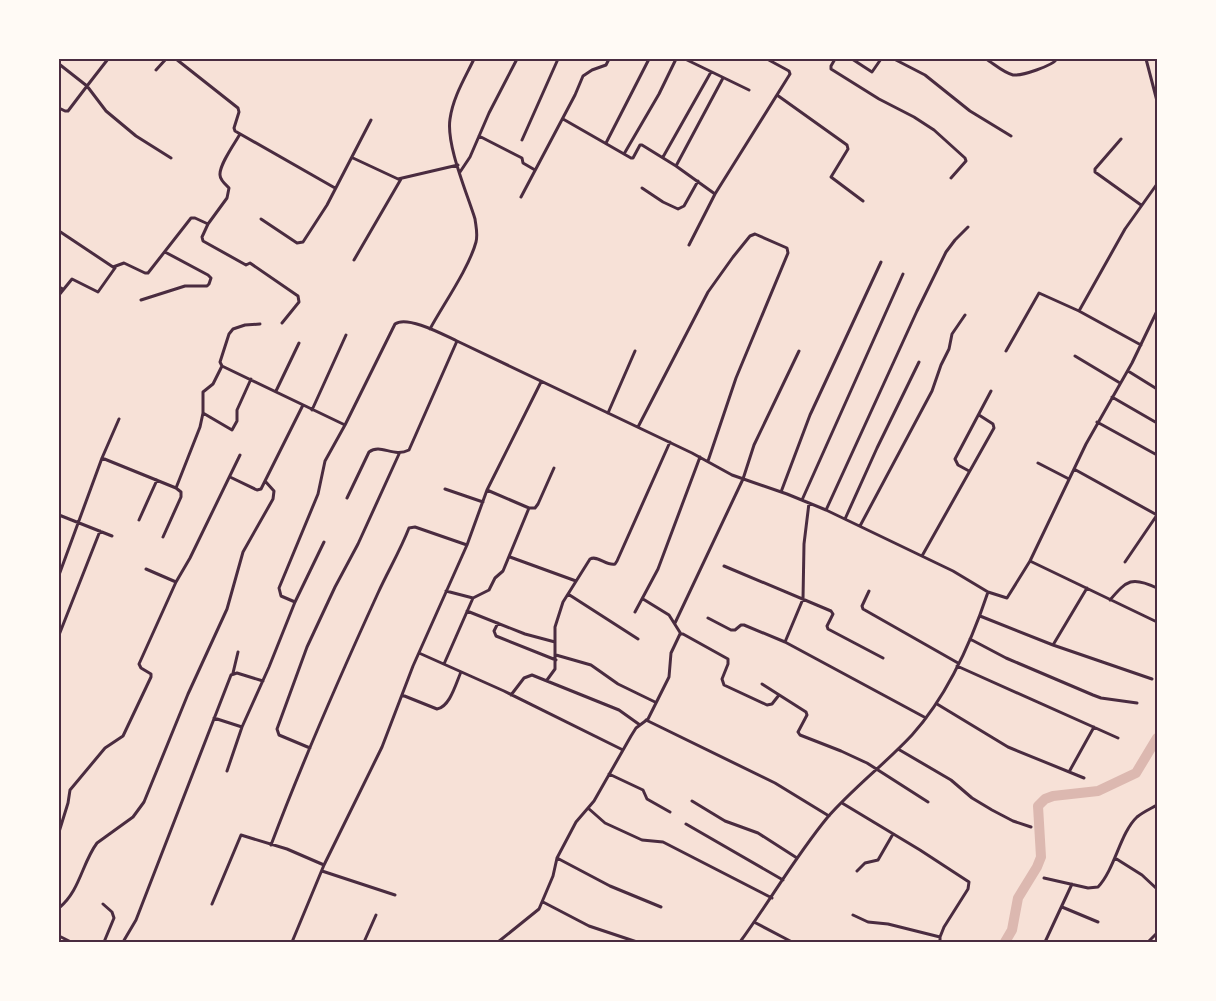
<svg xmlns="http://www.w3.org/2000/svg" width="1216" height="1001" font-family="'Public Sans',sans-serif">
  <rect width="100%" height="100%" fill="#f7e1d7"/>
  <g fill="none" stroke-linecap="round" stroke-linejoin="round">
    <path stroke="#dcb8b0" stroke-width="10" d="M1005 942 1012 930 1018 898 1037 867 1041 857 1038 806 1045 799 1053 796 1098 791 1136 773 1157 738"/>
    <path stroke="#4a2c40" stroke-width="3" d="M108 59 87 86 106 111 136 136 171 158
      M176 59 238 108 239 112 234 128 235 131 335 188
      M685 59 749 90
      M835 59 831 66V69L879 99 914 117 934 130 965 158 966 161 951 178
      M852 59 872 72 881 59
      M894 59 925 75 970 111 1011 136
      M986 59C994 64 1004 73 1013 75 1022 76 1052 66 1057 59
      M1146 59 1157 101
      M59 64 87 86 68 111H65L59 108
      M156 70 166 59
      M777 95 847 145 848 149 831 177 863 201
      M563 119 631 158H633L640 145H642L676 166 715 194
      M479 136 522 158 523 163 535 170
      M1121 139 1095 169V172L1141 205
      M522 140 558 59
      M606 143 649 59
      M624 154 659 94 676 59
      M663 157 711 72
      M353 158 398 179 458 165
      M676 166 723 78
      M460 172 470 157 489 113 517 59
      M642 188 663 202 678 209 684 206 698 181
      M521 197 575 95 583 76 592 70 606 65 609 59
      M261 219 297 243 303 242 327 205 371 120
      M208 224 202 237 203 241 246 265 250 263 298 296 299 302 282 323
      M59 231 113 267 124 263 145 273H148L191 218H195L208 224 227 198 229 188C226 185 220 180 220 175 219 165 235 143 240 134
      M689 245 715 194 790 74 789 71 767 59
      M354 260 401 179
      M59 287 63 289
      M59 295 72 279 98 292 115 268
      M141 300 185 286H207L209 284 211 278 208 275 165 252
      M1079 311 1125 229 1157 184
      M430 329C443 305 469 268 476 242 478 234 476 227 475 219 467 193 446 145 450 119 453 97 465 78 474 59
      M1006 351 1039 293 1079 311 1141 345
      M1075 356 1120 383
      M222 366 345 425
      M1128 371 1157 389
      M276 391 299 343
      M1112 397 1157 423
      M312 410 346 335
      M203 413 232 430 237 421V410L251 379
      M608 413 635 351
      M1097 422 1157 455
      M638 427 708 292 733 257 750 236 755 234 787 248 788 253 736 378 708 461
      M102 458 176 488 181 492V497L163 537
      M1038 463 1069 479
      M1074 469 1157 515
      M969 471 958 465 955 459 991 391
      M230 477 257 490 261 489 303 405
      M176 488 200 427 203 413V392L213 384 222 366 220 362 229 334 233 329 245 325 260 324
      M445 489 483 502
      M487 490 529 508H535L538 504 554 468
      M781 492 810 415 881 262
      M347 498 369 452C381 443 393 458 409 450L457 341
      M802 500 903 274
      M826 510 917 311 946 252 955 240 968 227
      M59 515 112 536
      M845 519 877 448 919 362
      M139 520 157 480
      M860 526 932 391 941 365 949 349 952 334 965 315
      M922 556 994 428 993 424 979 415
      M510 557 576 581
      M1030 561 1157 622
      M1125 562 1157 515
      M724 566 831 611 833 614 827 626 828 629 883 658
      M146 569 176 582
      M59 575 102 458 119 419
      M446 591 473 598 489 590 495 578 503 571 529 508
      M869 591 862 606 863 609 958 663
      M568 594 638 639
      M643 599 669 615 681 634
      M1110 600C1127 580 1132 576 1157 588
      M295 602 281 596 279 588 318 494 325 461 345 425 395 324C407 315 444 335 457 341L692 453 732 475 787 494 826 510 953 571 988 592 1007 598 1030 561 1086 444 1132 363 1157 311
      M467 611 525 634 555 642
      M635 612 658 569 700 457
      M980 616 1053 645 1152 679
      M708 618 731 630H735L741 625H744L785 642 926 718
      M498 623 494 631 496 636 556 660
      M675 623 743 479 754 445 799 351
      M59 635 100 531
      M970 639 1006 658 1093 695 1101 698 1137 703
      M785 642 803 599 804 544 809 503
      M1053 645 1087 588
      M419 653 504 691 623 750
      M556 655 591 665 618 684 655 702
      M444 664 473 598
      M957 666 1118 738
      M233 673 238 652
      M547 680 555 669V627L563 602 590 559C598 555 606 566 615 564L617 561 670 442
      M762 684 806 712 807 715 798 732 800 735 841 751 867 763 928 802
      M402 695 437 709C450 707 456 683 461 672
      M511 695 524 678 532 675 619 710 640 725
      M937 704 1008 747 1084 778
      M214 718 242 727
      M646 720 775 783 829 816
      M310 748 279 735 277 729 307 647 335 587 358 544 399 454
      M898 749 951 780 972 798 992 810 1013 821 1031 827
      M227 771 242 727 269 667 295 602 324 542
      M1069 772 1094 727
      M609 774 643 790 647 799 670 812
      M692 801 725 821 758 833 797 858
      M842 803 920 850 969 882 968 889 944 927 940 937V942
      M588 808 605 823 642 840 663 842 772 898
      M686 824 783 880
      M59 832 68 803 70 790 105 748 123 736 151 677V674L141 668 139 664 176 582 190 558 240 455
      M271 845C303 760 340 676 378 593 388 571 400 551 409 528L415 527 467 545
      M557 858 610 886 661 907
      M1115 858 1142 875 1157 889
      M322 871 395 895
      M857 871 865 863 878 860 893 834
      M1044 878 1088 888 1098 887C1115 869 1120 833 1137 817 1143 812 1150 809 1157 805
      M543 902 589 926 637 942
      M103 904 112 912 114 918 104 942
      M212 904 241 835 287 849 324 865
      M1062 907 1098 922
      M59 908C80 891 82 863 97 843L133 817 144 802 188 694 227 609 243 552 273 499 274 491 265 481
      M853 915 868 922 888 924 940 937
      M754 922 792 942
      M59 936 71 942
      M123 942 136 920 231 675 237 673 263 681
      M292 942 324 865 382 747 413 666 467 545 487 490 541 382
      M364 942 376 915
      M498 942 539 909 553 876 557 858 576 822 594 801 631 736 636 728 648 719 669 677 671 653 680 634H683L728 659V664L722 679 724 685 767 705 772 704 779 695
      M524 942H525
      M740 942C770 901 795 857 827 818 853 788 885 764 912 735 948 695 971 643 988 592
      M1045 942 1072 884
      M1148 942 1157 933"/>
  </g>
  <rect width="1216" height="1001" fill="none" stroke="#fffaf5" stroke-width="120"/>
  <rect x="60" y="60" width="1096" height="881" fill="none" stroke="#4a2c40" stroke-width="2"/>
</svg>
